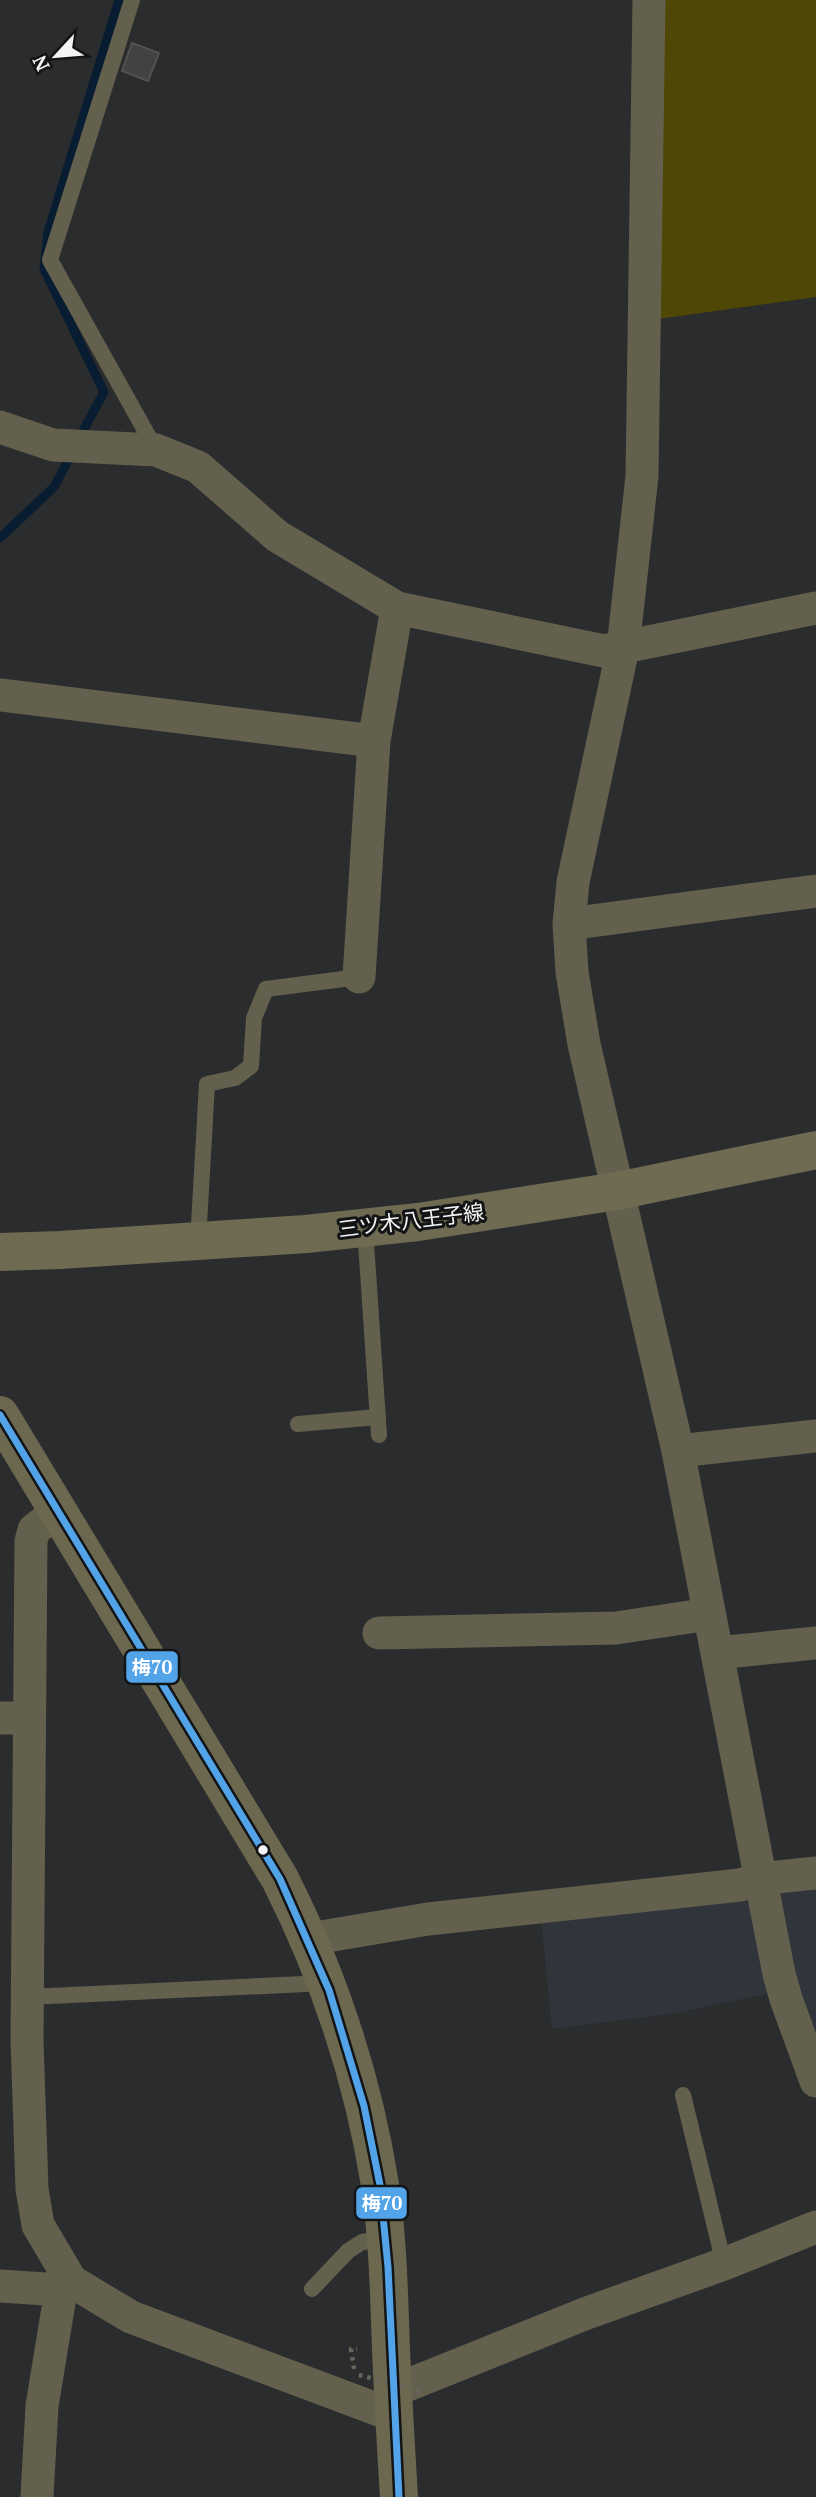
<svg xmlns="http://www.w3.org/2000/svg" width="816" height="2497" font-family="'PT Serif','Noto Sans JP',serif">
  <rect width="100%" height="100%" fill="#2b2c2d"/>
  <path fill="#30353b" d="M816 1885V2048L794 1988 778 1890Z
    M741 1895 754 1904 774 1992 677 2013 552 2029 541 1918Z"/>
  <path fill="#4f4706" d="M664 0H816V297L658 319Z"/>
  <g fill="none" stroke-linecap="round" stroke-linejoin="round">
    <path stroke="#081d31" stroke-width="9" d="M84 429 104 392 44 269 48 232 119 0
      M0 538 54 487 71 455"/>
  </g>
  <path fill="#424243" stroke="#525254" stroke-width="2" d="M132 43 159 53 148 81 122 71Z"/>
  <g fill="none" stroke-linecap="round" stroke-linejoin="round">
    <path stroke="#66665b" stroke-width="4.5" stroke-dasharray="3.5 5" stroke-linecap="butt" d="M354 2369 351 2349H357"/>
    <path stroke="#63604d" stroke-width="16" d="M132 0 50 260 156 450
      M365 1228 379 1435
      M198 1242 207 1084 235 1078 251 1066 254 1018 266 989 359 977
      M298 1424 378 1417
      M28 1997 326 1983
      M683 2095 724 2264
      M312 2289 348 2251 362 2242 386 2239"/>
    <path stroke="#63604d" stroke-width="33" d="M649 0 642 476 623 648 573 882 569 924 572 972 584 1044 678 1451 779 1974 786 1999 816 2081
      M0 427 53 445 156 450 198 467 277 536 397 608 604 651 816 608
      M0 695 374 741
      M569 924 816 891
      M359 977 374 741 397 608
      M678 1451 816 1436
      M58 1511 34 1530 31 1541 27 2040 32 2189 38 2225 71 2281 131 2317 395 2416
      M379 1633 616 1628 709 1614
      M717 1653 816 1643
      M0 1718H29
      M309 1939 428 1919 740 1885 759 1879 816 1873
      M0 2286 61 2290 71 2281
      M393 2391 587 2313 724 2264 816 2227
      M37 2497 42 2406 61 2290"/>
    <path stroke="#6e6b52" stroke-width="38" d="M0 1252 60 1250 306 1234 418 1222 617 1191 816 1150"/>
    <path stroke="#6c684f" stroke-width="38" d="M0 1415 280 1879C329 1976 363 2078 380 2185 388 2239 389 2294 391 2349 393 2398 396 2448 399 2497"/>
    <path stroke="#66665b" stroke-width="4.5" stroke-dasharray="3.5 5" stroke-linecap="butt" d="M359 2375 424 2392"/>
    <defs>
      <path id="bus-1" d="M0 1415 280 1879 329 1990 364 2106 380 2185 388 2267 399 2497"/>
    </defs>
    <use href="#bus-1" stroke="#131415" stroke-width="12"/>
    <use href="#bus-1" stroke="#53a3e8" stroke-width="7"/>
  </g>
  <circle fill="#f3f4f5" stroke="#131415" stroke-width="2.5" cx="263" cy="1850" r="6"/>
  <g text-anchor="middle" stroke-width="6" stroke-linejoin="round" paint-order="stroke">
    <g font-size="21" fill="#f3f4f5" stroke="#131415">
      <text transform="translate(411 1221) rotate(-7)" y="7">三ツ木八王子線</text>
    </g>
  </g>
  <g stroke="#131415" stroke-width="2.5">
    <rect x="125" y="1650" width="54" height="34" rx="7" fill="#53a3e8"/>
    <rect x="355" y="2186" width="53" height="34" rx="7" fill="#53a3e8"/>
  </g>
  <g font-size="19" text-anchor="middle" font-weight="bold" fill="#fff">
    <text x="152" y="1674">梅70</text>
    <text x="382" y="2210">梅70</text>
  </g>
  <g transform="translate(56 56) rotate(244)" stroke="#131415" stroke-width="5" paint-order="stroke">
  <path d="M0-5L12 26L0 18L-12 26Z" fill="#f3f4f5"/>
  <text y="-10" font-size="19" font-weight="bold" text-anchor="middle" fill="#f3f4f5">N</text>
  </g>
</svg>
